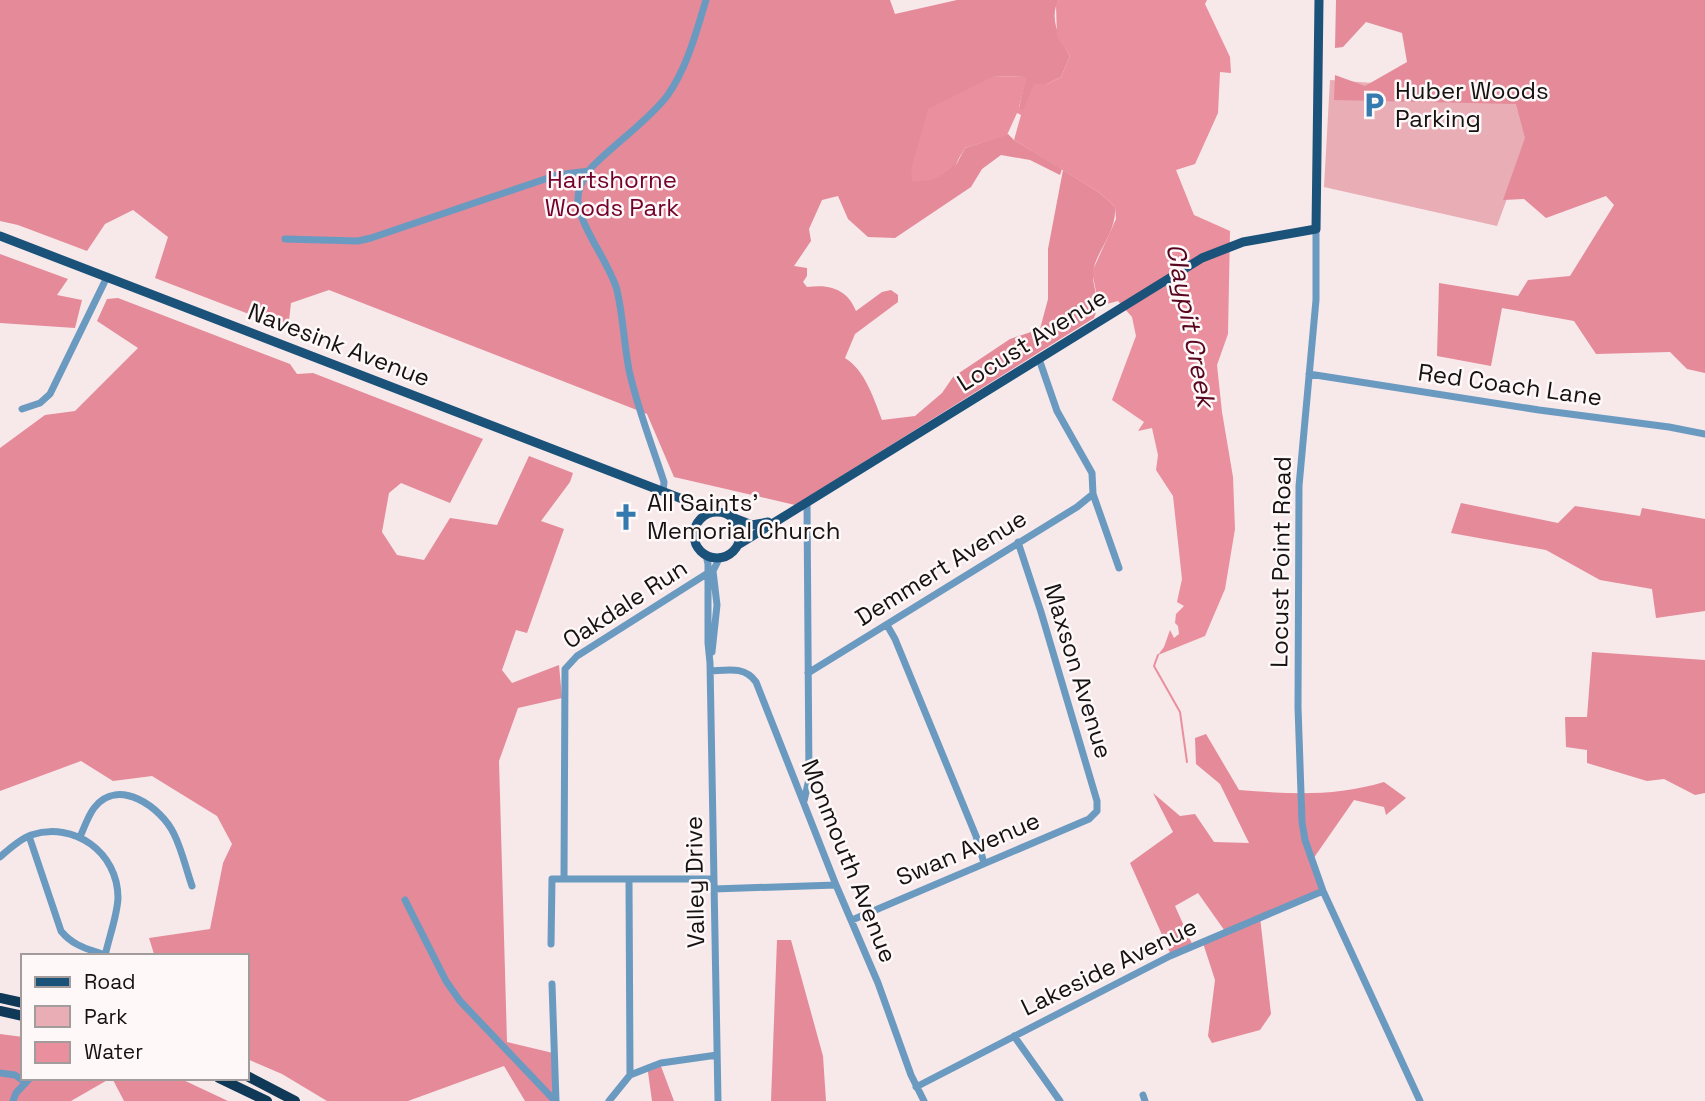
<svg xmlns="http://www.w3.org/2000/svg" width="1705" height="1101" font-family="'Space Grotesk',sans-serif">
  <rect width="100%" height="100%" fill="#f7e8ea"/>
  <path fill="#e8adb5" d="M1608 3 1705 40V336L1554 315 1622 205 1539 111 1497 226 1324 187 1330 80 1504 92Z"/>
  <path fill="#e58a99" d="M0 0H890L895 14 957 0H1059C1048 17 1060 41 1070 56L1061 77 1047 84 1023 111 1019 108 1026 77 994 76 955 167 965 148 1008 134 1014 140 1062 169 1060 175 1030 160 1001 155 982 169 971 187 895 238 868 237 848 219 838 196 822 200 809 229 811 241 794 266 807 268V276L803 282 807 287C828 284 847 288 856 311L882 292 891 290 898 295V302L855 334 845 358C865 370 874 399 882 420L915 416 942 393 953 377 1010 339 1040 329 1048 299V249L1063 170 1100 193 1115 207C1117 234 1093 254 1093 275 1093 292 1102 299 1094 318L795 505 674 477 647 414 329 290 291 303 288 329 155 278 168 237 133 210 105 224 87 251 18 225 0 221Z
    M1336 0H1705V373L1687 369 1670 352 1596 354 1574 321 1502 308 1491 366 1437 356 1439 283 1518 296 1528 280 1570 276 1614 205 1606 196 1546 218 1524 199 1503 200 1525 138 1516 104 1334 100 1335 75 1365 86 1407 62 1402 33 1366 22 1343 47 1335 48Z
    M0 254 68 279 57 295 82 300 75 328 0 323Z
    M118 298 290 364 297 374 313 373 483 439 450 503 401 483 389 493 382 532 397 555 424 560 450 518 497 525 529 456 573 473 570 482 541 521 564 529 527 633 516 630 502 670 512 683 559 665 562 698 518 708 499 761 507 1042 553 1053 555 1101H525L504 1066 408 1101H327L282 1074 247 1059V956H150L154 954 149 938 210 929 223 863 232 844 217 816 152 776 113 781 81 761 0 791V448L45 415 75 411 138 348 97 321 107 299Z
    M1461 503 1558 523 1575 506 1640 516 1642 508 1705 519V611L1656 618 1652 589 1600 580 1546 550 1451 533Z
    M1592 652 1705 660V793L1695 795 1664 779 1647 781 1587 763V750L1566 747 1565 717H1587Z
    M1206 734 1239 790C1290 794 1334 797 1384 782L1406 798 1386 815 1384 807 1354 800 1313 859 1323 889 1260 917 1271 1014 1260 1030 1212 1043 1208 1036 1215 980 1203 943 1227 934 1198 893 1175 906 1193 946 1171 955 1130 863 1173 832 1153 793 1180 816 1195 814 1214 842 1249 843 1220 784 1196 764 1195 738Z
    M777 940H791L823 1056 826 1101H771Z
    M0 1034 23 1037V1078H111L71 1101H0Z
    M659 1061 674 1101H652L647 1065Z
    M112 1078H179L228 1101H124Z"/>
  <path fill="#ea8f9d" d="M1059 0H1207L1205 4 1230 57 1231 73 1220 72 1218 113 1195 164 1176 170 1194 215 1230 231 1228 334 1217 365 1222 412 1233 477 1235 529 1225 589 1205 636 1158 655 1164 647 1170 630 1174 638 1179 634 1178 626 1175 623 1176 614 1184 606 1177 602 1182 579 1173 496 1156 470 1158 455 1152 428 1138 431 1144 422 1112 400 1136 336 1132 317 1118 301 1099 306 1092 272 1116 219 1115 207 1100 193 1014 140 1021 115 1017 113 1007 135 965 148C953 170 939 183 912 181L911 169 928 109 994 76 1027 77 1019 107 1023 110 1034 84H1047L1061 77 1070 56 1057 37 1056 5Z"/>
  <g fill="none" stroke-linecap="round" stroke-linejoin="round">
    <path stroke="#ea8f9d" stroke-width="2" d="M1158 655 1154 666 1180 712 1187 762"/>
    <path stroke="#6b9ac1" stroke-width="7" d="M1316 229V300L1299 486 1298 707 1302 822 1305 840 1323 891 1420 1101
      M285 239 358 241 371 238 557 175 589 171
      M1039 359 1057 411 1092 473 1093 494 1119 568
      M1309 374 1539 410 1669 427 1705 434
      M22 409 40 403 50 394 107 277
      M663 492 664 482C652 445 637 407 629 370 624 343 623 316 617 290 609 262 581 229 578 202 577 189 583 179 591 168 613 145 649 120 667 96 687 68 696 33 706 0
      M706 555 708 564V643L710 663 718 1101
      M887 625 895 639 976 836 984 863
      M712 652 717 605 713 571 720 557
      M711 671C728 670 745 666 756 682L836 885 878 983 911 1075 924 1101
      M808 673 1077 507 1093 494
      M804 801 809 779 807 503
      M29 836 61 931C73 946 88 949 105 955
      M80 837C84 828 88 816 94 808 118 776 162 808 174 834 182 850 186 869 192 886
      M0 857C9 849 20 839 31 835 74 821 118 852 118 898 117 917 109 937 105 956
      M564 879 565 669 577 656 708 573
      M629 880 630 1075
      M714 889 836 885
      M405 900 446 981 460 1001 555 1101
      M852 920 1089 819 1097 811V801L1041 612 1018 542
      M551 944 552 879H713
      M552 984 556 1101
      M1014 1036 1060 1101
      M0 1073 15 1075 25 1082
      M916 1087 1170 956 1323 891
      M1143 1095 1145 1101
      M13 1101 16 1093 30 1078
      M609 1101 630 1075 661 1063 717 1055"/>
    <path stroke="#1a527a" stroke-width="9" d="M0 236 716 512
      M694 535a23 23 0 1 1 46 0a23 23 0 1 1-46 0Z
      M734 518 752 525 768 522
      M738 545 1202 258 1243 242 1316 229 1319 0"/>
    <path stroke="#0f3956" stroke-width="10" d="M0 998 23 1003
      M0 1011 23 1016
      M247 1076 295 1101
      M219 1078 267 1101"/>
  </g>
  <defs>
    <symbol id="parking-bare" viewBox="-9 -9 18 18"><path d="M-3.5-5.5H1a3.5 3.5 0 0 1 0 7H-1V5.5H-3.5ZM-1-3.4V-.6H.8a1.4 1.4 0 0 0 0-2.8Z" fill="#347aaf" stroke="#fef8f8" stroke-width="2.5" paint-order="stroke"/></symbol>
    <symbol id="church-bare" viewBox="-9 -9 18 18"><path d="M-1.2-6h2.4v3.5h3.3v2.4h-3.3V6h-2.4V-.1h-3.3v-2.4h3.3Z" fill="#347aaf" stroke="#fef8f8" stroke-width="2.5" paint-order="stroke"/></symbol>
  </defs>
  <g fill-rule="evenodd">
    <use href="#parking-bare" x="1355" y="86" width="38" height="38"/>
    <use href="#church-bare" x="607" y="498" width="38" height="38"/>
  </g>
  <g text-anchor="middle" stroke-width="5" stroke-linejoin="round" paint-order="stroke">
    <g font-size="24" fill="#171212" stroke="#fef8f8" text-anchor="start">
      <text x="1395" y="99">Huber Woods<tspan x="1395" dy="28">Parking</tspan></text>
      <text x="647" y="511">All Saints'<tspan x="647" dy="28">Memorial Church</tspan></text>
    </g>
    <g font-size="24" fill="#74012b" stroke="#fef8f8">
      <text x="612" y="188">Hartshorne<tspan x="612" dy="28">Woods Park</tspan></text>
    </g>
    <g font-size="24" fill="#171212" stroke="#fef8f8">
      <text transform="translate(1032 340) rotate(-32)" y="8">Locust Avenue</text>
      <text transform="translate(339 345) rotate(21)" y="8">Navesink Avenue</text>
      <text transform="translate(1510 385) rotate(8)" y="8">Red Coach Lane</text>
      <text transform="translate(1281 562) rotate(-89)" y="8">Locust Point Road</text>
      <text transform="translate(941 568) rotate(-32)" y="8">Demmert Avenue</text>
      <text transform="translate(625 604) rotate(-33)" y="8">Oakdale Run</text>
      <text transform="translate(1078 671) rotate(73)" y="8">Maxson Avenue</text>
      <text transform="translate(968 849) rotate(-23)" y="8">Swan Avenue</text>
      <text transform="translate(849 861) rotate(68)" y="8">Monmouth Avenue</text>
      <text transform="translate(695 882) rotate(-91)" y="8">Valley Drive</text>
      <text transform="translate(1109 967) rotate(-26)" y="8">Lakeside Avenue</text>
    </g>
    <g font-size="26" font-style="italic" fill="#580520" stroke="#fef8f8">
      <text transform="translate(1191 325) rotate(79)" y="9">Claypit Creek</text>
    </g>
  </g>
  <rect x="21" y="954" width="228" height="126" fill="#fef8f8" stroke="#a29c9c" stroke-width="2"/>
  <rect x="35" y="977" width="35" height="10" fill="#1a527a" stroke="#a29c9c" stroke-width="2"/>
  <text x="84" y="989" font-size="21" fill="#171212">Road</text>
  <rect x="35" y="1006" width="35" height="21" fill="#e8adb5" stroke="#a29c9c" stroke-width="2"/>
  <text x="84" y="1024" font-size="21" fill="#171212">Park</text>
  <rect x="35" y="1042" width="35" height="21" fill="#ea8f9d" stroke="#a29c9c" stroke-width="2"/>
  <text x="84" y="1059" font-size="21" fill="#171212">Water</text>
</svg>
